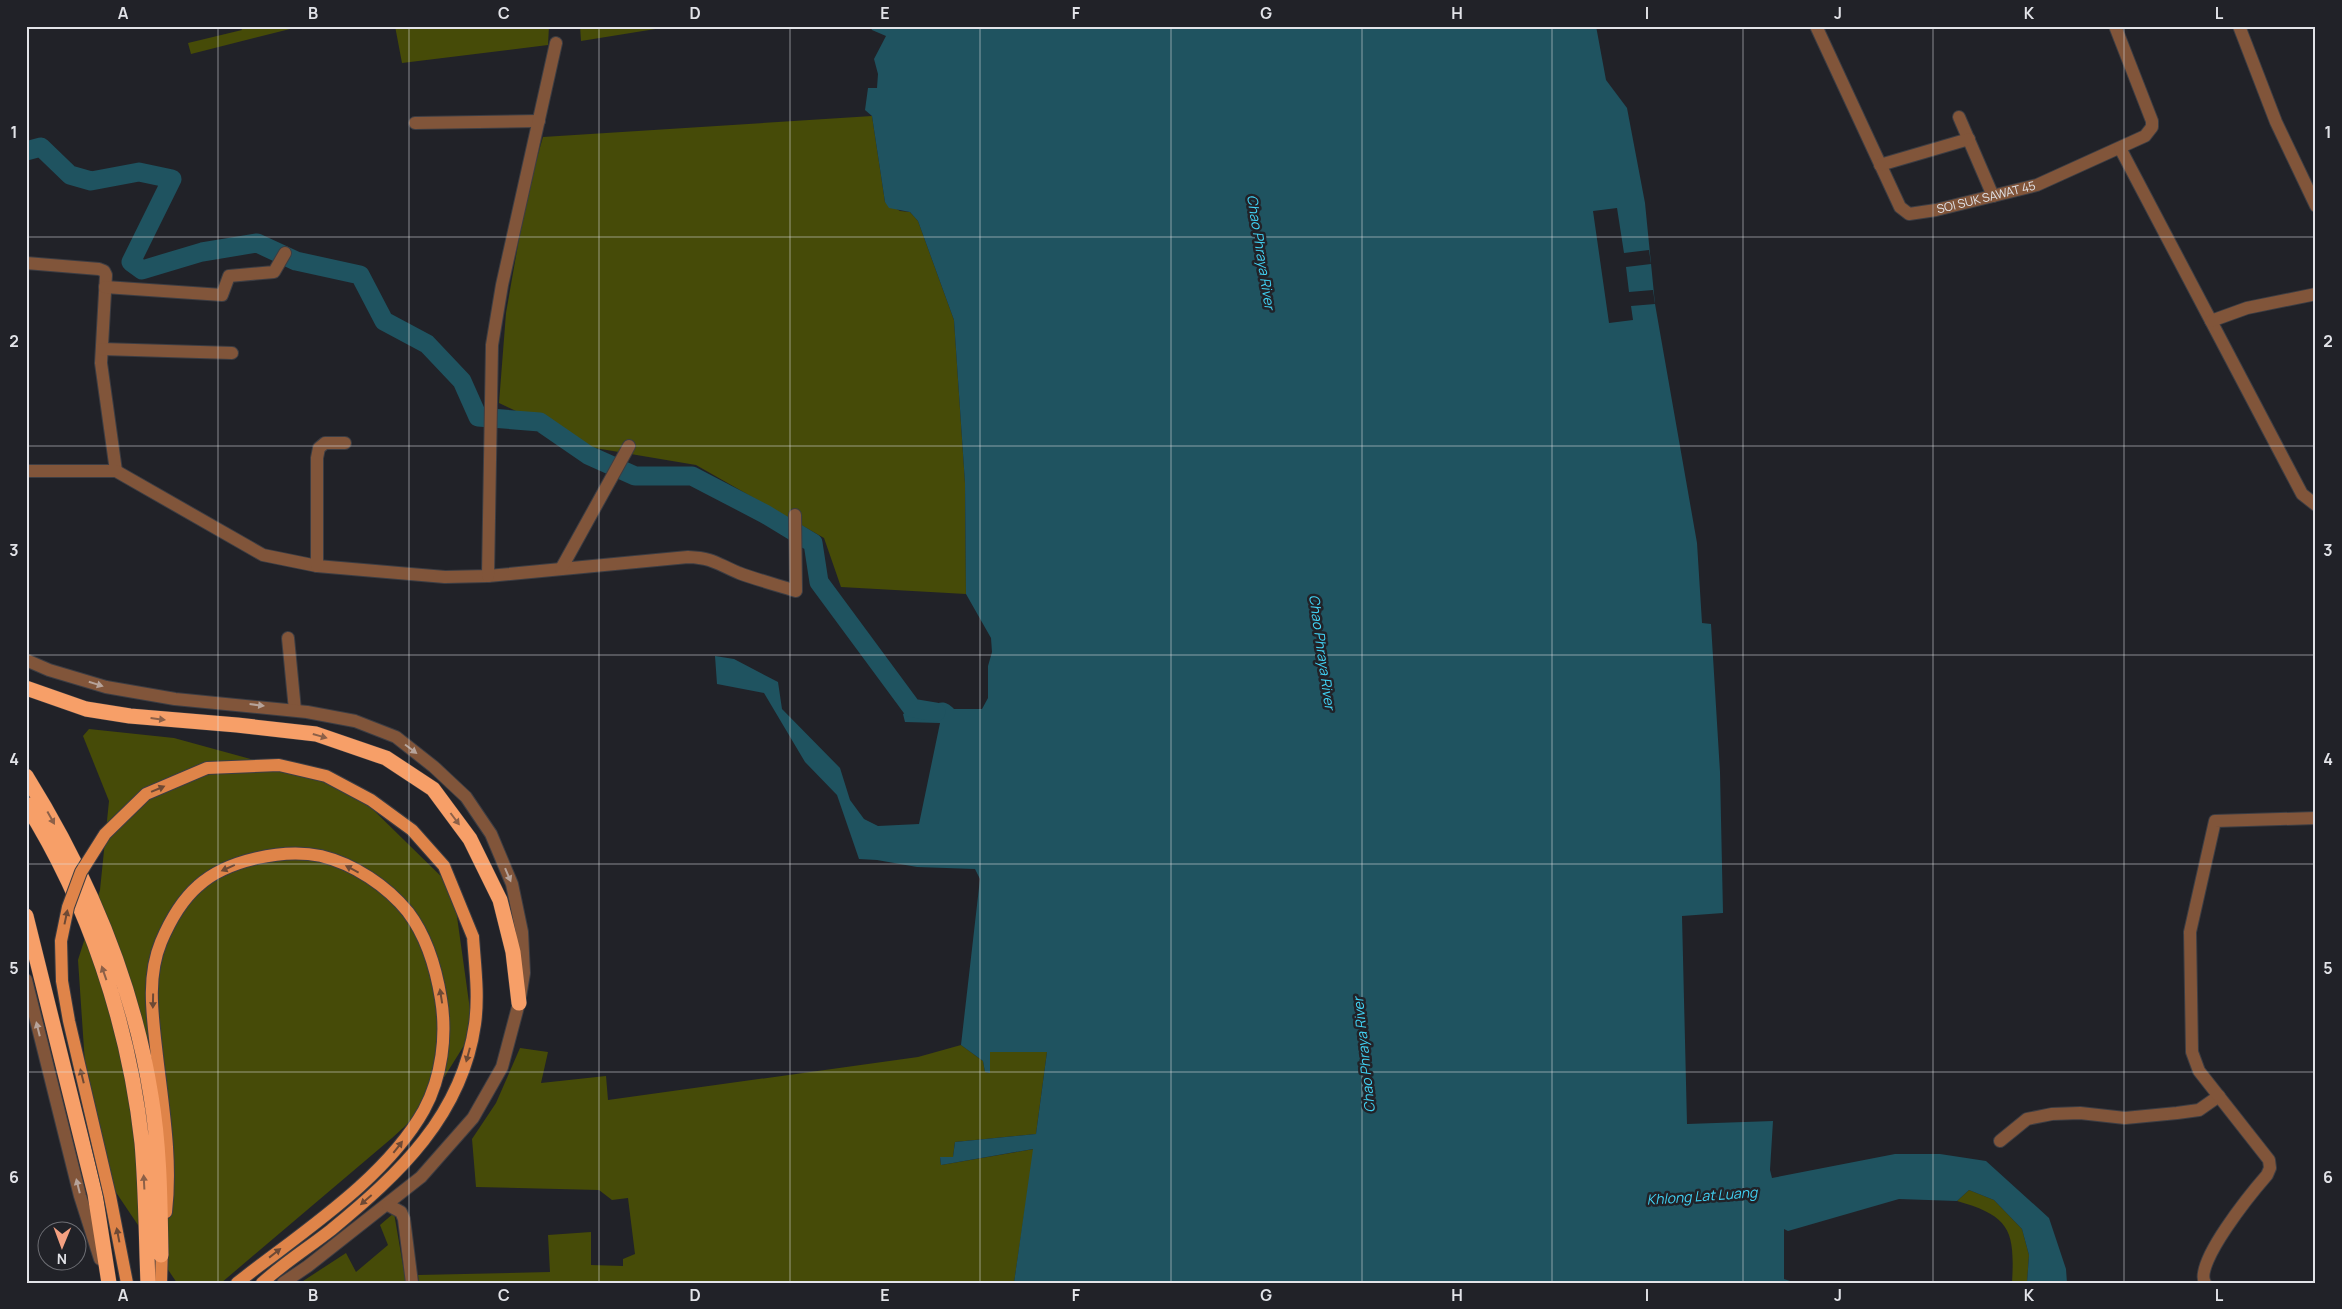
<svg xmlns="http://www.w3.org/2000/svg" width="2342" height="1309" font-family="Manrope,sans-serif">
  <rect width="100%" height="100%" fill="#212228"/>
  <path fill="#464b08" d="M240 26H302L191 54 188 43 242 30Z
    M395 26H549L548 45 402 63Z
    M580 26H674L581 41Z
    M872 116 885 202 900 211 910 212 918 221 954 320 965 483 966 594 841 587 824 538 696 465 595 448 499 403 506 313 527 193 543 137Z
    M89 729 174 738 272 765 354 791 453 888 473 1031 425 1108 392 1138 221 1283H177L107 1179 85 1064 78 960 100 890 109 801 83 736Z
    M961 1045 983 1061 985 1072 989 1073 990 1052H1047L1036 1134 955 1142 953 1157 940 1158 941 1165 1034 1149 1014 1283H419L418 1275 550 1272 548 1235 591 1232V1265L623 1266V1259L635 1254 628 1198 612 1200 599 1190 476 1187 472 1139 496 1103 520 1048 548 1052 541 1083 606 1076 608 1100 918 1057Z
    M1969 1190 1994 1200 2022 1229 2029 1255 2027 1283H2012C2015 1230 2010 1216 1957 1201Z
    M394 1213 406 1283H300L346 1253 356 1272 388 1245 380 1225Z"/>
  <path fill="#1f5360" d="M870 26H1596L1606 80 1627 108 1645 203 1655 304 1697 543 1702 623 1711 624 1720 772 1723 913 1682 916 1687 1124 1773 1121 1770 1170 1772 1178 1895 1154H1940L1986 1161 2049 1218 2066 1269 2067 1283H2027L2029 1255 2022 1229 1994 1200 1969 1190 1957 1201 1899 1199 1788 1231 1784 1229V1279L1796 1283H1014L1033 1149 941 1165 940 1157H953L955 1142 1036 1134 1047 1052H990V1073L985 1072 983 1061 961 1045 980 879 975 869 917 867 877 860 859 859 837 795 805 762 764 693 717 684 715 656 734 659 778 682 782 709 840 768 850 800 864 819 878 826 919 824 940 723 905 722 903 714C911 709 914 710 923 708 935 706 942 696 954 709H982L988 698V666L992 652 991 638 966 594 965 483 954 320 918 221 910 212 889 208 885 202 872 116 865 110 868 88H877L878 74 874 59 886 36 872 30Z"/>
  <path fill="#212228" d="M1617 208 1624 253 1649 250 1651 264 1626 267 1629 292 1653 290 1655 304 1631 306 1633 320 1609 323 1593 211Z"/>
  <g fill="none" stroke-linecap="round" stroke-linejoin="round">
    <path stroke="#1f5360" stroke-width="19" d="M26 151 41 147 70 175 91 181 139 172 172 179 131 262 142 270 202 252 257 243 296 261 360 275 384 321 427 344 462 381 478 417 540 422 588 455 635 476H692L765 514 813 543 819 582 912 708 936 712"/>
    <defs>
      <g id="minor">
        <path id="s1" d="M1816 26 1900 207 1909 214 1936 210 2037 185 2145 136 2152 127V121L2115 26"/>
        <path d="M2239 26 2276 122 2316 206"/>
        <path d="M1959 117 1993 196"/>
        <path d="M415 123 539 121"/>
        <path d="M2120 148 2302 494 2316 505"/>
        <path d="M1880 165 1969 139"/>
        <path d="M26 263 99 269 104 271 106 275 101 363 116 471"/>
        <path d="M105 287 222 295 229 276 274 272 285 253"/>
        <path d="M2211 321 2247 308 2316 294"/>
        <path d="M102 349 232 353"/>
        <path d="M26 471H116L263 555 317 566 445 577 488 576 688 557C714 558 717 564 739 573 758 580 777 585 796 591L795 515"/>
        <path d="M317 566V458L319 448 325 443H345"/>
        <path d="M561 569 629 446"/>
        <path d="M488 576 492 345 502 285 556 43"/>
        <path d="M288 638 295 710"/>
        <path d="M26 660 49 670 106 687 175 699 307 712 355 721 396 737 434 767 466 797 491 834 512 884 522 932 524 973 519 1003 502 1067 473 1118 421 1177 308 1266 283 1283"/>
        <path d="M26 980 80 1196 100 1259"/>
        <path d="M2000 1141 2027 1119 2052 1114 2080 1113 2125 1118 2177 1113 2199 1110 2219 1096"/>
        <path d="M388 1205 401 1212 404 1219 412 1283"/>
        <path d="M2205 1283C2193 1264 2253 1191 2267 1175L2270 1168 2269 1160 2199 1071 2192 1052 2190 932 2215 821 2316 818"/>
      </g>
      <path id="major" d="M166 1212C172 1160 163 1108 157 1056 153 1019 146 978 161 942 169 923 182 900 198 886 226 860 284 848 321 856 354 864 387 886 408 912 427 937 436 968 441 999 447 1035 442 1077 424 1110 385 1180 299 1234 237 1283
        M161 1283 162 1247
        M262 1283C284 1263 308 1248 331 1230 399 1174 462 1116 475 1024 479 995 475 966 473 937"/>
      <path id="highway" d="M26 688 86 709 130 716 237 725 316 734 386 758 433 789 470 839 500 900 513 952 519 1003
        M26 776C87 874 133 982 151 1096 160 1149 160 1202 161 1255
        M26 804C89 904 129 1025 142 1143 146 1189 146 1236 148 1283
        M26 916 95 1194 109 1283"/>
    </defs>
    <use href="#minor" stroke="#3c3d43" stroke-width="14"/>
    <use href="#major" stroke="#3c3d43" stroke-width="14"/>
    <use href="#highway" stroke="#3c3d43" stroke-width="16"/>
    <use href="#minor" stroke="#81553a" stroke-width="12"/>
    <use href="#major" stroke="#df8449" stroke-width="12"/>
    <use href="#highway" stroke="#f79f68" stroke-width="15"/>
    <defs>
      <path id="major-bridge" d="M127 1283 110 1196 69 1021 62 981 61 941 68 907 81 872 105 834 146 794 207 768 279 765 326 776 371 800 412 830 444 866 473 937"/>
    </defs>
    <use href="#major-bridge" stroke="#3c3d43" stroke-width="14" stroke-linecap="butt"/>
    <use href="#major-bridge" stroke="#df8449" stroke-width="12"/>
  </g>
  <defs><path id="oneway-solid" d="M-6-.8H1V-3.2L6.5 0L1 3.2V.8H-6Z" transform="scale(1.25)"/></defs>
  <g fill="#b6a39a">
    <use href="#oneway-solid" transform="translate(96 684) rotate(17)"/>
    <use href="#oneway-solid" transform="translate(257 705) rotate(7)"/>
    <use href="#oneway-solid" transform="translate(411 749) rotate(37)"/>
    <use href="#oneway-solid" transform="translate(508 875) rotate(67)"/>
    <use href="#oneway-solid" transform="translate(38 1029) rotate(-104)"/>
    <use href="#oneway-solid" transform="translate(78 1186) rotate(-104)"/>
  </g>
  <g fill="#8c6048">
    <use href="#oneway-solid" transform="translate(158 719) rotate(7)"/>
    <use href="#oneway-solid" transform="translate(320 736) rotate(16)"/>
    <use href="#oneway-solid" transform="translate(51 818) rotate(61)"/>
    <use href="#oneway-solid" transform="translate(455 819) rotate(53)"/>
    <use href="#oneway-solid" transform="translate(104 973) rotate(-109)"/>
    <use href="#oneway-solid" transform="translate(144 1182) rotate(-93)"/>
  </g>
  <g fill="#6d4935">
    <use href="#oneway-solid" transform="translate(158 789) rotate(-23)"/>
    <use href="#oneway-solid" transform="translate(228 868) rotate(156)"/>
    <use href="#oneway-solid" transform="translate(352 869) rotate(-152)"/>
    <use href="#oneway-solid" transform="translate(66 917) rotate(-78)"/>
    <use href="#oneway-solid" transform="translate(441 996) rotate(-99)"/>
    <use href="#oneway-solid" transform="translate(153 1001) rotate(91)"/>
    <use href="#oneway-solid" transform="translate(468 1055) rotate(105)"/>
    <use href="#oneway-solid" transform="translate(82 1076) rotate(-104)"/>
    <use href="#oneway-solid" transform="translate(398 1147) rotate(-52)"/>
    <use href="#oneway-solid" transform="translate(366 1200) rotate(139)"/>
    <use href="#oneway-solid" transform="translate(118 1235) rotate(-101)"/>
    <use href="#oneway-solid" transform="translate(275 1253) rotate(-38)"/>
  </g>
  <path fill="none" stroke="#e2e3e8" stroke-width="1" stroke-opacity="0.55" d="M218 26V1283M409 26V1283M599 26V1283M790 26V1283M980 26V1283M1171 26V1283M1362 26V1283M1552 26V1283M1743 26V1283M1933 26V1283M2124 26V1283M26 237H2316M26 446H2316M26 655H2316M26 864H2316M26 1072H2316"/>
  <g text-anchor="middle" stroke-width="5" stroke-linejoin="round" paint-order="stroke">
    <g font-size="12" fill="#e2e3e8" stroke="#212228">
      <text dy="4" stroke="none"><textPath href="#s1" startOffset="290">SOI SUK SAWAT 45</textPath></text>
    </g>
    <g font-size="14" font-style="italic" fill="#41d3f5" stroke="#212228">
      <text transform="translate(1261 252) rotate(81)" y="5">Chao Phraya River</text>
      <text transform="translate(1322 652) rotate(82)" y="5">Chao Phraya River</text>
      <text transform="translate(1364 1055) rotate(-96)" y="5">Chao Phraya River</text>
      <text transform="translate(1702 1196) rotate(-4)" y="5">Khlong Lat Luang</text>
    </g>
  </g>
  <rect width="2342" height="1309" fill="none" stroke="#212228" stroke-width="55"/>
  <g transform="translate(62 1246) rotate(181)"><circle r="24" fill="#212228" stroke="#6e6f75"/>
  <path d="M0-4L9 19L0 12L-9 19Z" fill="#f3a081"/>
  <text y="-8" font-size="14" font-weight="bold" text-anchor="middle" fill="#e2e3e8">N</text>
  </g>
  <rect x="28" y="28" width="2286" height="1254" fill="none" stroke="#e2e3e8" stroke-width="2"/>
  <g font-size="16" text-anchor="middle" font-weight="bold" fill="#e2e3e8">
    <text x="123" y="19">A</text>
    <text x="313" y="19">B</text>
    <text x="504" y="19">C</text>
    <text x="695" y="19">D</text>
    <text x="885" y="19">E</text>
    <text x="1076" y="19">F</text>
    <text x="1266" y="19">G</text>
    <text x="1457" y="19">H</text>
    <text x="1647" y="19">I</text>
    <text x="1838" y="19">J</text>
    <text x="2029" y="19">K</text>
    <text x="2219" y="19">L</text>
    <text x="14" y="138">1</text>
    <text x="2328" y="138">1</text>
    <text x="14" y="347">2</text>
    <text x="2328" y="347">2</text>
    <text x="14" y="556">3</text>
    <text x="2328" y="556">3</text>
    <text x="14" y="765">4</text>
    <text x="2328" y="765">4</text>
    <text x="14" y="974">5</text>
    <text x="2328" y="974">5</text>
    <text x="14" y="1183">6</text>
    <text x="2328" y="1183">6</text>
    <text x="123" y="1301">A</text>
    <text x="313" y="1301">B</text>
    <text x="504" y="1301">C</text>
    <text x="695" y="1301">D</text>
    <text x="885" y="1301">E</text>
    <text x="1076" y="1301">F</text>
    <text x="1266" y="1301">G</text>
    <text x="1457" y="1301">H</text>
    <text x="1647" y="1301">I</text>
    <text x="1838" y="1301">J</text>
    <text x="2029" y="1301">K</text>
    <text x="2219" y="1301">L</text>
  </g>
</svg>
